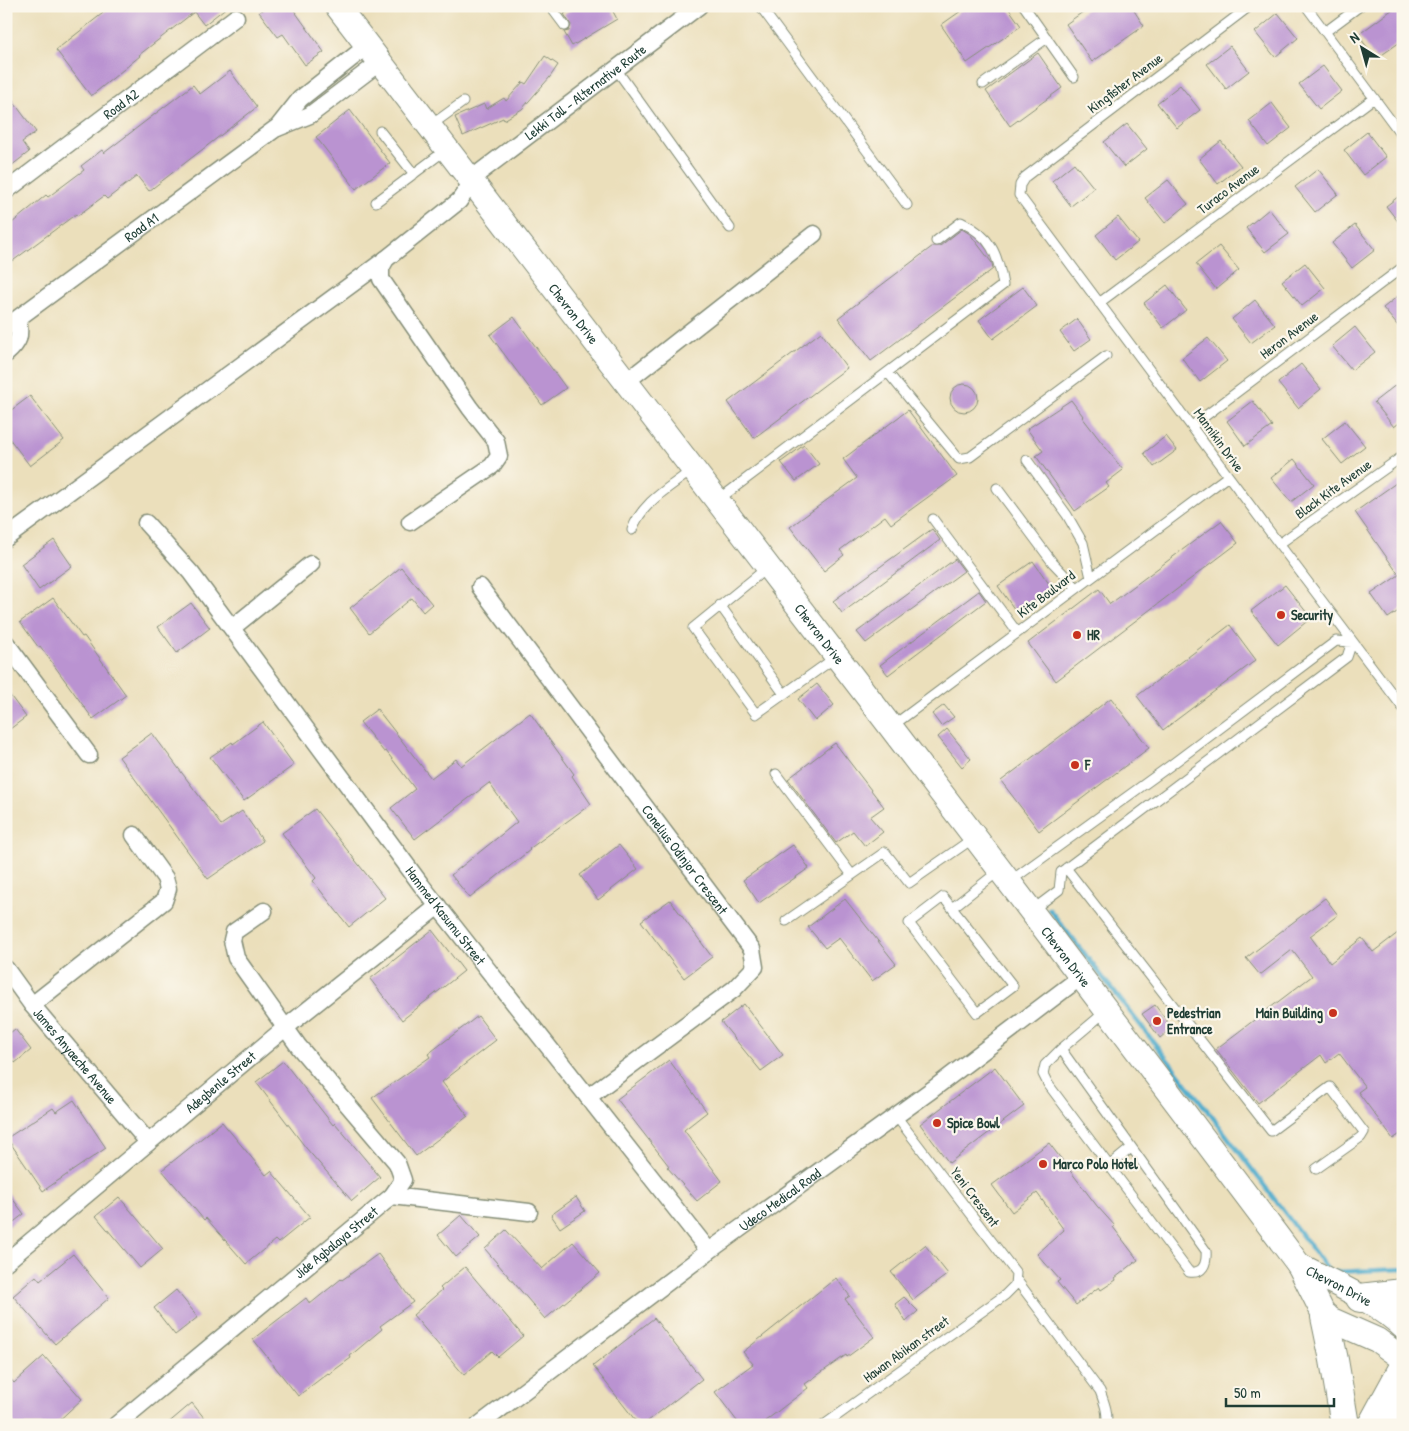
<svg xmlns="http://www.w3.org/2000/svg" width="1409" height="1431" font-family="'Patrick Hand',sans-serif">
  <rect width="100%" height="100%" fill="#fbf7ec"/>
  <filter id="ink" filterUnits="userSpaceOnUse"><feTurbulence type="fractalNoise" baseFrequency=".02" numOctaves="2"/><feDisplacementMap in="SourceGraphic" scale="10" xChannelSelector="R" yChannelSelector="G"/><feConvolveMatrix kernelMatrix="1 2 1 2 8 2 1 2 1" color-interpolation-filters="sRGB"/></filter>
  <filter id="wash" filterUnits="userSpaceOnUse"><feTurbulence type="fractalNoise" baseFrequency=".0096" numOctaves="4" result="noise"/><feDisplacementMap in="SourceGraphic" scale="20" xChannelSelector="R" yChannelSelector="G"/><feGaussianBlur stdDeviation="1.12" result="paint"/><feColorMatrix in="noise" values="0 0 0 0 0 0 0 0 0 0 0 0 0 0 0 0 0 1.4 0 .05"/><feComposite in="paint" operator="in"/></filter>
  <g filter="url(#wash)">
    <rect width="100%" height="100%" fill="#ebdfbb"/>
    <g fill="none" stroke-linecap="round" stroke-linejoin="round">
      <path stroke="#4caacb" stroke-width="4.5" d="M1049 909 1211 1115 1328 1270
        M1335 1272 1403 1269"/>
    </g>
    <g id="blocks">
      <path fill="#ba93d1" d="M112 6H228L204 25 194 12 139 55 140 56 91 96 56 50Z
        M267 6H291L324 52 305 65 283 34 278 37 259 12Z
        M576 6H610L617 19 572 46 564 32 569 31 571 25 564 14Z
        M968 6H1007L1021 26 967 63 941 25Z
        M1091 6H1131L1144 26 1092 62 1066 24Z
        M1397 6H1403V40L1376 59 1358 35Z
        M1278 13 1298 38 1275 57 1255 32Z
        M1230 46 1249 71 1226 89 1207 64Z
        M1038 53 1062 88 1010 126 986 91Z
        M545 56 558 65 550 77 522 109 504 120 503 118 463 136 455 117 484 104 486 109 504 98 506 101 523 82 526 84Z
        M1323 66 1342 91 1319 109 1299 84Z
        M230 71 257 107 149 191 137 176 107 199 104 196 77 216 76 214 6 266V228L46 195 48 197 84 170 81 166 102 150 104 153 193 85 200 94Z
        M1180 85 1200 110 1177 128 1157 103Z
        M6 92 36 132 22 142 29 152 11 166 6 159Z
        M1272 103 1291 128 1268 146 1249 121Z
        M350 110 390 163 356 189 316 137Z
        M1127 124 1147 149 1124 167 1104 142Z
        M1367 132 1386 157 1363 175 1344 150Z
        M1221 141 1241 166 1218 184 1199 159Z
        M1074 163 1094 188 1071 206 1052 181Z
        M1318 169 1338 194 1315 212 1295 187Z
        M1168 180 1188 204 1165 223 1145 198Z
        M1403 193V228L1386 206Z
        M1269 209 1289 234 1265 252 1246 228Z
        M1118 217 1138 242 1115 260 1096 235Z
        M1355 225 1375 250 1352 268 1332 243Z
        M962 229 970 234 992 263 993 269 871 361 838 318 933 246H940Z
        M1219 246 1239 270 1216 289 1196 264Z
        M1305 263 1325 288 1302 306 1282 281Z
        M1167 285 1186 310 1163 328 1144 303Z
        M1023 287 1037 306 993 339 979 320Z
        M1403 292V332L1383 308Z
        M1255 300 1275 325 1251 343 1232 319Z
        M514 317 566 388 542 405 490 335Z
        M1077 319 1091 339 1074 351 1060 332Z
        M1355 327 1375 352 1352 370 1332 346Z
        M821 332 847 368 754 438 728 402Z
        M1208 338 1227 361 1200 382 1182 358Z
        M1301 364 1321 389 1298 408 1278 383Z
        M950 398a14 14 0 1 1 28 0a14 14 0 1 1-28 0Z
        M1397 384 1403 391V420L1394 427 1374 402Z
        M30 396 64 440 30 466 6 434V414Z
        M1071 400 1083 416 1082 417 1123 470 1106 483 1109 487 1075 511 1036 456 1043 451 1027 429Z
        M1253 401 1272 426 1245 446 1227 421Z
        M908 410 957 476 891 524 885 516 840 550 844 555 824 571 790 527 857 478 843 459Z
        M1345 421 1365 446 1342 464 1322 439Z
        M1166 436 1177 450 1154 467 1144 453Z
        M804 445 819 464 796 481 781 462Z
        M1294 459 1314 484 1291 502 1271 478Z
        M1403 478V608L1388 618 1371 594 1399 575 1355 512Z
        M1221 521 1238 543 1056 681 1028 643 1099 589 1110 604Z
        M932 529 940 540 842 613 833 601Z
        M54 540 72 566 39 590 21 564Z
        M955 559 964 571 866 643 857 632Z
        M1033 561 1052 588 1017 613 998 586Z
        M401 567 432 604 423 612 412 598 369 633 350 608Z
        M1285 585 1311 618 1278 645 1251 611Z
        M979 591 986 601 888 675 880 665Z
        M53 598 82 637 84 636 126 695 93 719 40 646 39 648 20 622Z
        M191 603 210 628 177 653 158 627Z
        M1230 625 1256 660 1163 730 1137 696Z
        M817 684 834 705 815 721 798 699Z
        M6 690 26 717 6 732Z
        M1111 698 1149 748 1039 831 1001 781Z
        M944 705 954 717 941 726 932 714Z
        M377 709 431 778 456 759 461 766 530 713 574 774 572 776 591 804 529 849 530 850 470 898 451 875 517 822 489 783 415 839 391 808 415 789 386 751 384 752 360 722Z
        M263 722 294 765 244 801 210 757 232 742 233 744Z
        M947 729 971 759 962 767 938 737Z
        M152 733 221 825 242 811 263 841 208 879 119 757Z
        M835 743 884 807 870 817 883 832 865 846 853 831 836 843 788 779Z
        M315 809 385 898 349 927 313 881 316 878 282 833Z
        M619 845 638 869 598 900 580 875Z
        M793 845 809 868 759 903 743 880Z
        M1325 898 1338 915 1310 936 1330 963 1362 938 1373 952 1403 929V1132L1393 1139 1358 1092 1365 1087 1339 1053 1326 1063 1321 1055 1258 1103 1216 1049 1312 976 1292 950 1260 975 1246 958Z
        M845 899 896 964 872 981 839 938 825 948 808 927Z
        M670 900 712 957 684 978 641 921Z
        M432 930 464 971 402 1020 370 979Z
        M744 1004 783 1055 761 1071 721 1022Z
        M1155 1005 1172 1028 1160 1038 1142 1014Z
        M478 1016 496 1040 442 1082 468 1116 416 1156 372 1098 430 1057 428 1054Z
        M15 1029 31 1050 15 1063 6 1052V1036Z
        M669 1060 707 1112 684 1130 722 1181 697 1201 667 1167 669 1166 617 1099Z
        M283 1061 333 1125 335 1123 380 1177 352 1201 306 1148 256 1082Z
        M995 1067 1024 1106 949 1163 920 1124Z
        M74 1100 106 1148 43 1191 7 1138 53 1108 56 1112Z
        M222 1122 266 1175 271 1171 310 1217 278 1243 275 1240 246 1264 206 1218 204 1220 162 1170Z
        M1049 1143 1097 1206 1115 1226 1113 1227 1138 1260 1115 1278 1116 1280 1101 1290 1099 1287 1076 1305 1057 1282 1060 1280 1037 1254 1064 1230 1037 1193 1012 1212 992 1185Z
        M6 1190 24 1214 6 1228Z
        M119 1197 163 1249 140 1268 96 1216Z
        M576 1197 585 1211 560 1228 551 1215Z
        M461 1215 480 1237 456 1257 438 1235Z
        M506 1230 542 1269 573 1242 600 1273 545 1319 485 1249Z
        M925 1245 948 1274 913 1300 891 1272Z
        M73 1254 109 1298 55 1344 13 1296 36 1276 40 1281Z
        M378 1254 413 1302 380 1326 382 1329 350 1356 351 1358 329 1374 328 1373 298 1396 253 1339 306 1298 310 1304 341 1279 342 1280Z
        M465 1267 523 1336 498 1357 492 1351 464 1375 413 1315 442 1290 440 1288Z
        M836 1278 850 1296 845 1299 874 1337 847 1357 846 1355 805 1384 808 1388 760 1425H740L715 1392 753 1364 743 1352Z
        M176 1290 198 1317 175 1335 154 1308Z
        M904 1297 918 1311 906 1322 895 1304Z
        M654 1318 702 1379 643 1425H639L593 1366Z
        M44 1356 82 1399 54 1425H16L6 1414V1374L14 1383Z
        M192 1403 210 1425H166Z"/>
    </g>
  </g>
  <g filter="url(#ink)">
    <use href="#blocks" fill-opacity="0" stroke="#858e78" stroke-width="1"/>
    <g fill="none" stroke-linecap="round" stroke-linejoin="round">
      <defs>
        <path id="service" d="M550 6 565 26
          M760 6 907 205
          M1024 6 1074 77
          M1250 6 1025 177 1020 185 1019 195 1279 544 1403 708
          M1306 6 1403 137
          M1325 32 1360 6
          M616 69 730 228
          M983 84 1047 38
          M430 126 463 102
          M380 131 414 174
          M376 202 447 149
          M1099 303 1374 98
          M888 373 959 459 970 457 1106 356
          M1192 426 1403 267
          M1027 460 1067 515 1083 543 1091 578
          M997 488 1053 563 1077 588
          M718 500 1003 285C998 254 991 236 961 222L936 241
          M933 519 1017 632
          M632 530C642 502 669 488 692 470
          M1279 544 1403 456
          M768 567 693 628 756 714 836 657
          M720 605 784 694
          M891 727 1228 476
          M776 774 852 875
          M1066 868 1271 1131 1330 1087 1364 1132 1361 1137 1316 1169
          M1009 882 1171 765 1336 641 1352 642 1347 657 1061 872 1059 890 1031 911
          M952 908 943 897 909 923 977 1013 1013 986 952 908 1000 870
          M786 921 885 852 909 883 975 837
          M1061 1049 1206 1251C1207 1264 1203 1274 1189 1272L1048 1084 1043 1074 1045 1065 1061 1049 1105 1012
          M1109 1166 1131 1148
          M1016 1279 1100 1391C1104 1402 1109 1414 1106 1425
          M824 1425 1005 1295 1015 1285 1016 1273 896 1116"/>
        <g id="minor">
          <path d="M277 128 300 99 367 46"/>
          <path id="s1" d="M6 191 236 17"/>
          <path id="s2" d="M6 327 275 129 310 115 380 62"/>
          <path d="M6 354C20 342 21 336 18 319"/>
          <path d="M627 381 814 234"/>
          <path id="s3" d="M410 522 492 466 499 456 496 441 470 408 381 279V268L386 259 459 201 468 188 471 179 699 6"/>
          <path id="s4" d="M146 523 191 573 422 886 709 1251"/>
          <path d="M6 538 386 259"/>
          <path id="s5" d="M480 587 752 949 755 967 734 989 588 1097"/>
          <path d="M232 628 311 564"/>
          <path d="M6 643 89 755"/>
          <path id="s6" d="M6 969 32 1005 148 1142"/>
          <path d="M32 1005 164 901 168 889 165 878 134 835"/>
          <path d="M392 1196 529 1212"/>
          <path id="s7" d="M6 1262 285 1028 438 906"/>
          <path id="s8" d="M116 1425 392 1196 403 1180 397 1163 299 1047 236 958 232 940 234 932 264 911"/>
          <path id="s9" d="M479 1425 709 1251 933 1089 1082 976"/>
        </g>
        <g id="secondary">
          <path id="s10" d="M337 6C659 425 982 843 1299 1265L1325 1317 1377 1340 1403 1359"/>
          <path id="s11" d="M1299 1265C1329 1281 1380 1303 1403 1327"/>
        </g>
        <path id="trunk" d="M1360 1298 1403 1293
          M1325 1317 1334 1360 1345 1425
          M1372 1425 1403 1368
          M1398 1425 1403 1415"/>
      </defs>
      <use href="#service" stroke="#858e78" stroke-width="11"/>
      <use href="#minor" stroke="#858e78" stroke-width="19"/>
      <use href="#secondary" stroke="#858e78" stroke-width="26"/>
      <use href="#trunk" stroke="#858e78" stroke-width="30"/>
      <use href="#service" stroke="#fff" stroke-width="9"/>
      <use href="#minor" stroke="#fff" stroke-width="16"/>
      <use href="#secondary" stroke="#fff" stroke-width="24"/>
      <use href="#trunk" stroke="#fff" stroke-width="28"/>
    </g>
  </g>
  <g fill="#c8321e" stroke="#fbf7ec" stroke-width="2">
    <circle cx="1281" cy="615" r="5"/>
    <circle cx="1077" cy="635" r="5"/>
    <circle cx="1075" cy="765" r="5"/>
    <circle cx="1333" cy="1013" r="5"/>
    <circle cx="1157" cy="1021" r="5"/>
    <circle cx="937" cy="1123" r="5"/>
    <circle cx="1043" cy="1164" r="5"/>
  </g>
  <g text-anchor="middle" stroke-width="4.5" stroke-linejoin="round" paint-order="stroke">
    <g font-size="14" fill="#1f3d34" stroke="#fbf7ec">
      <text transform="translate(1125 83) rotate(-37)" y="5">Kingfisher Avenue</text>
      <text dy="5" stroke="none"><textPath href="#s3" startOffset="609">Lekki Toll - Alternative Route</textPath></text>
      <text dy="5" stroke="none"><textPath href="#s1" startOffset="144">Road A2</textPath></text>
      <text transform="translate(1228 189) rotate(-37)" y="5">Turaco Avenue</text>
      <text dy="5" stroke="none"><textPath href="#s2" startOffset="168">Road A1</textPath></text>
      <text dy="5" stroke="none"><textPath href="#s10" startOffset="388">Chevron Drive</textPath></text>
      <text transform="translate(1289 335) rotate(-37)" y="5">Heron Avenue</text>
      <text transform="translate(1219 440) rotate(54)" y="5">Mannikin Drive</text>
      <text transform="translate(1333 489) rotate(-36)" y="5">Black Kite Avenue</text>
      <text transform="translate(1046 594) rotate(-37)" y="5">Kite Boulvard</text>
      <text dy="5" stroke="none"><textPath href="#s10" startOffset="792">Chevron Drive</textPath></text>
      <text dy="5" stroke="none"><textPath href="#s5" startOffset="341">Conelius Odinjor Crescent</textPath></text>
      <text dy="5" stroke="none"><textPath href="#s4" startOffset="494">Hammed Kasumu Street</textPath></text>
      <text dy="5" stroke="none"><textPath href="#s10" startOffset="1198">Chevron Drive</textPath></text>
      <text dy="5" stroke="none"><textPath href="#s6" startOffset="111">James Anyaeche Avenue</textPath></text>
      <text dy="5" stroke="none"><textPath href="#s7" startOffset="280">Adegbenle Street</textPath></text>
      <text transform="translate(975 1197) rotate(53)" y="5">Yeni Crescent</text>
      <text dy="5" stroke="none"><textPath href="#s9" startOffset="376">Udeco Medical Road</textPath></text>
      <text dy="5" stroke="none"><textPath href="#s8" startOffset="286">Jide Agbalaya Street</textPath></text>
      <text dy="5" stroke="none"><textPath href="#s11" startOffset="45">Chevron Drive</textPath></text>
      <text transform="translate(906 1349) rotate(-36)" y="5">Hawan Abikan street</text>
    </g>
    <g font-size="14" font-weight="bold" fill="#1f3d34" stroke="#fbf7ec" text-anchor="start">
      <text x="1291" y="620">Security</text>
      <text x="1087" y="640">HR</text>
      <text x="1085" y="770">F</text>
      <text x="1167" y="1018">Pedestrian<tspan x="1167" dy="16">Entrance</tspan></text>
      <text x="1323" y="1018" text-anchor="end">Main Building</text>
      <text x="947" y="1128">Spice Bowl</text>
      <text x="1053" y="1169">Marco Polo Hotel</text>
    </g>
  </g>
  <rect width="1409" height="1431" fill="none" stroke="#fbf7ec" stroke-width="25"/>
  <g transform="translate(1362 48) rotate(323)" stroke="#fbf7ec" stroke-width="4" paint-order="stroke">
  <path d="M0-4L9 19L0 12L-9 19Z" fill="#1f3d34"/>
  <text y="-8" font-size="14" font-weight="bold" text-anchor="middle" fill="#1f3d34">N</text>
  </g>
  <path d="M1226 1398v8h108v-8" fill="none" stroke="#1f3d34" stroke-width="2.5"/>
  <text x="1234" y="1398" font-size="15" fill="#1f3d34" stroke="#fbf7ec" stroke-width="4" paint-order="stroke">50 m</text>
</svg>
